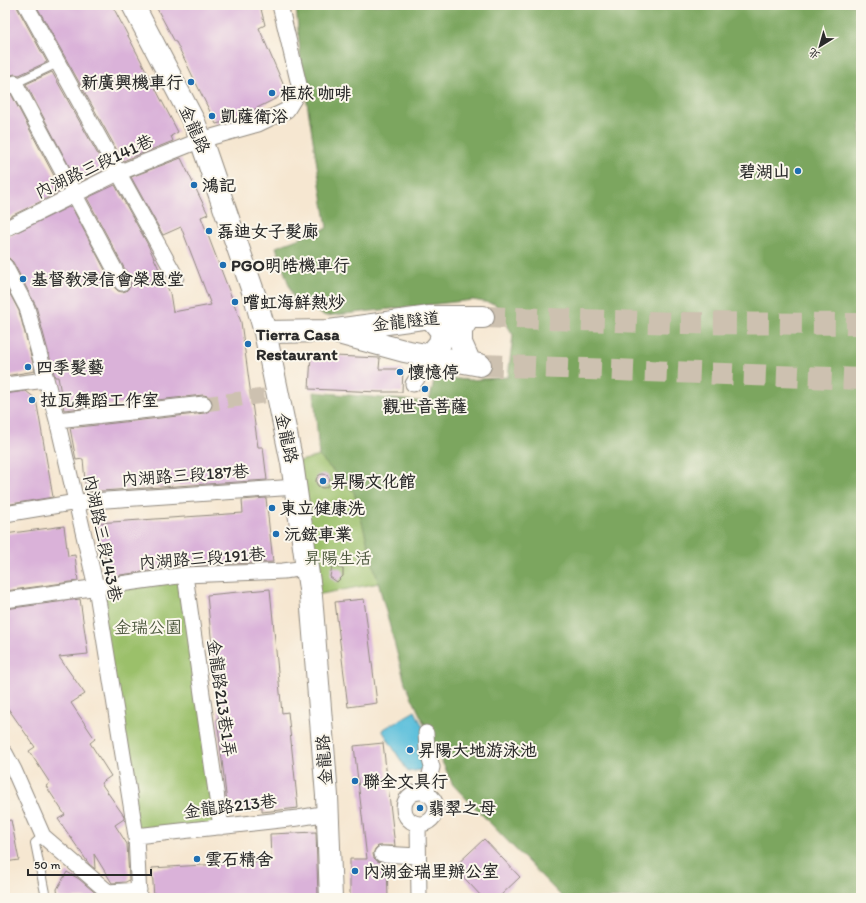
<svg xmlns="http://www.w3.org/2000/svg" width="866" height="903" font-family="Itim,'LXGW WenKai TC',sans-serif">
  <rect width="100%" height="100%" fill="#fbf7ec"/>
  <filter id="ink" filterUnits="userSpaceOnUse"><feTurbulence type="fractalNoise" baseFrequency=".025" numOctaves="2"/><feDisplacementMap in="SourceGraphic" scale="8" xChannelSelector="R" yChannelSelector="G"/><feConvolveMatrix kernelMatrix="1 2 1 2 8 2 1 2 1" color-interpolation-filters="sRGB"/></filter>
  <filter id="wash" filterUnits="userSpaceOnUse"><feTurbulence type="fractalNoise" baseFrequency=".012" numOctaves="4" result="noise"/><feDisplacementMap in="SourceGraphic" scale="16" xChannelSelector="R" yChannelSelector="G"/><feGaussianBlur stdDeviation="0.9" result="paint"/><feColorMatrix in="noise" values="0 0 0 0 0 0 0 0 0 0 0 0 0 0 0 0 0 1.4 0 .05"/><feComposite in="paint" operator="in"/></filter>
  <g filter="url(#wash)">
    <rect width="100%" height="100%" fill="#f6e7d1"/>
    <path fill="#9bc06b" stroke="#63764b" d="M319 456 354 492 379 583 311 596 292 463Z
      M185 575 221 827 136 836 96 587Z"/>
    <path fill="#7ca65f" stroke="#546845" d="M296 5H861V898H563L453 785 405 683 354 492 319 456 314 392 429 402 435 377 470 380 508 377 513 335 495 304 473 300 326 316 295 303 276 247 327 228 301 65Z"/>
    <path fill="#5dc0db" stroke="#447683" d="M415 711 424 729 427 769 408 772 382 730Z"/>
    <g id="blocks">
      <path fill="#dab2d9" d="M5 5H17L18 9 47 62 19 75 15 74 11 75 5 82Z
        M36 5H112L178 132 171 136 173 141 123 161Z
        M155 5H260L265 25 259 28 287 93 249 112 251 115 216 124 176 42H175Z
        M52 72 106 169 78 183 26 84Z
        M10 92 62 191 5 219V93Z
        M181 158 208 214 201 217 241 322 258 447H263L267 480 86 492 83 459 76 460 70 428 205 413 209 411 212 408 213 403 211 398 208 396 203 395 64 410 58 377H55L36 306 13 262 9 258 5 257V238L71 206 114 287 118 291 122 292 126 291 130 287 131 283 130 279 87 198 115 185 147 243 170 293 173 312 211 305 181 227 163 235 131 177Z
        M5 285 19 311 35 371 5 376Z
        M311 355 380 358 379 369H403L402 392H379L309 389Z
        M26 391 36 399 53 497 5 505V394Z
        M316 481a7 7 0 1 1 14 0a7 7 0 1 1-14 0Z
        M266 498 273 562 185 566 106 577 104 542 98 543 97 523 243 513 242 500Z
        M64 526 68 556 75 555 78 581 5 591V534Z
        M332 566 343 569V576L337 582 330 577Z
        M270 589 282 713 288 712 298 808 262 812V807L228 811 217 718H219L207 595Z
        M80 599 88 654 59 657 85 694 71 703 95 739 90 743 111 776 101 783 124 816V819L115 825 127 844 129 880 126 882 112 883 94 854 95 869 89 864 58 819 65 815 46 786 50 783 29 751 35 747 5 704V609Z
        M364 599 377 703 348 707 335 602Z
        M383 743 395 846H378L375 849 373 854 374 858 377 861 387 863 388 898H350V859H367L354 746Z
        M11 820 19 860 5 862V821Z
        M316 832 318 898H154L152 868 271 861 270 834Z
        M484 839 520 877 498 898H483L454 867Z
        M67 872 79 879 99 896V898H58L57 889Z"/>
    </g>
  </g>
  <g filter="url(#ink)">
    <use href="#blocks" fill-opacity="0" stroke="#90897e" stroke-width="1"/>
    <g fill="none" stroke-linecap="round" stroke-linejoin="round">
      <path stroke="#cdc1b0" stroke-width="15" stroke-dasharray="15 8" stroke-linecap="butt" d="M204 404 278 394"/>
      <path stroke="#cdc1b0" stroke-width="22" stroke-dasharray="22 11" stroke-linecap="butt" d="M483 317 678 323 861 324
        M480 365 861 379"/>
      <defs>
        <path id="lane" d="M5 88 58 63
          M43 836 35 843 46 898"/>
        <path id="street" d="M26 5 176 277
          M15 83 122 283
          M5 229 118 173 201 140 258 124 287 110 300 89 280 5
          M5 266 27 308 57 420 96 587 136 836 139 898
          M413 384C421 375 422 366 421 354
          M5 385 46 380
          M57 420 204 404
          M5 514 77 502 296 487
          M185 575 221 827
          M5 600 185 575 283 571 307 568
          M426 733 427 749 432 767 428 782 427 794
          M5 753 14 770 43 836 108 892V898
          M404 808a16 16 0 1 1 32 0a16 16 0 1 1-32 0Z
          M418 825 419 898
          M136 836 298 818 328 813
          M382 854 418 856
          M108 892 139 890"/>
        <path id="secondary" d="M133 5 194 122 201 140 255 297 265 332 292 463 311 596 327 796 331 898
          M469 317 461 330V343L470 363
          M265 332 329 331 430 317H483
          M338 333 404 351 480 365
          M429 356 440 343 442 332 430 317"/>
      </defs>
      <use href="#lane" stroke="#90897e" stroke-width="10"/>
      <use href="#street" stroke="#90897e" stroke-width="17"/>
      <use href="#secondary" stroke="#90897e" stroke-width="24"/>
      <use href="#lane" stroke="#fff" stroke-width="8"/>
      <use href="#street" stroke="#fff" stroke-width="15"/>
      <use href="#secondary" stroke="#fff" stroke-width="22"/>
    </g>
  </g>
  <g fill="#1f6fb2" stroke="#fbf7ec" stroke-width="1.5">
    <circle cx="191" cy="82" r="4"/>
    <circle cx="272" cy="93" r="4"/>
    <circle cx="212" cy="116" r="4"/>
    <circle cx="798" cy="171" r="4"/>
    <circle cx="194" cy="185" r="4"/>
    <circle cx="209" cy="231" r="4"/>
    <circle cx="223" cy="265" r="4"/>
    <circle cx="23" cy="279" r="4"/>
    <circle cx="235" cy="302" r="4"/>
    <circle cx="248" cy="344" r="4"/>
    <circle cx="28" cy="367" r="4"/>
    <circle cx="400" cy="372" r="4"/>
    <circle cx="425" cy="389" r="4"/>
    <circle cx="32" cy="400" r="4"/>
    <circle cx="323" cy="481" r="4"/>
    <circle cx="272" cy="508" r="4"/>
    <circle cx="276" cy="534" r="4"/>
    <circle cx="410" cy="750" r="4"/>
    <circle cx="355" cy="781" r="4"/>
    <circle cx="420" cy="808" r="4"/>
    <circle cx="197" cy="859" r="4"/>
    <circle cx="355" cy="871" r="4"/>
  </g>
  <g text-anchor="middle" stroke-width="4" stroke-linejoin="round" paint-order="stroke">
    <g font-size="17" font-weight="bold" fill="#2b2b2b" stroke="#fbf7ec" text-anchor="start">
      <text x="183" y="88" text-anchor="end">新廣興機車行</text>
      <text x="280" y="99">框旅 咖啡</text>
      <text x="220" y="122">凱薩衛浴</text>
      <text x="790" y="177" text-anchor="end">碧湖山</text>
      <text x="202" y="191">鴻記</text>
      <text x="217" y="237">磊迪女子髮廊</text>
      <text x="231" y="271">PGO明皓機車行</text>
      <text x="31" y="285">基督教浸信會榮恩堂</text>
      <text x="243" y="308">嚐虹海鮮熱炒</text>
      <text x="256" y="340">Tierra Casa<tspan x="256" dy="20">Restaurant</tspan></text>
      <text x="36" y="373">四季髪藝</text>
      <text x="408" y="378">懷憶停</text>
      <text x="40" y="406">拉瓦舞蹈工作室</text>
      <text x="425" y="412" text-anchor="middle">觀世音菩薩</text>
      <text x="331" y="487">昇陽文化館</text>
      <text x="280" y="514">東立健康洗</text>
      <text x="284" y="540">沅鋐車業</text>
      <text x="418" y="756">昇陽大地游泳池</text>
      <text x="363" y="787">聯全文具行</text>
      <text x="428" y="814">翡翠之母</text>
      <text x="205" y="865">雲石精舍</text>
      <text x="363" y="877">內湖金瑞里辦公室</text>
    </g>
    <g font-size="17" fill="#2b2b2b" stroke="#fbf7ec">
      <text transform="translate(195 129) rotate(66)" y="6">金龍路</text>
      <text transform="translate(94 166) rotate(-25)" y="6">內湖路三段141巷</text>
      <text transform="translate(406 321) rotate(-6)" y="6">金龍隧道</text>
      <text transform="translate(287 438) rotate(78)" y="6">金龍路</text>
      <text transform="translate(185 475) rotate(-4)" y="6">內湖路三段187巷</text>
      <text transform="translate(103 538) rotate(78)" y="6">內湖路三段143巷</text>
      <text transform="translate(202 558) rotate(-4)" y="6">內湖路三段191巷</text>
      <text transform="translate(222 698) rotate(82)" y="6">金龍路213巷1弄</text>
      <text transform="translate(324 760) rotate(-94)" y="6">金龍路</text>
      <text transform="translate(230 806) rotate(-7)" y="6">金龍路213巷</text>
    </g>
    <g font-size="17" fill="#4d583e" stroke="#fbf7ec">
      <text x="338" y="564">昇陽生活</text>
      <text x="148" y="633">金瑞公園</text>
    </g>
  </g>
  <rect width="866" height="903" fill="none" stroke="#fbf7ec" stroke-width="20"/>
  <g transform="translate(820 46) rotate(217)" stroke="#fbf7ec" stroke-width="3" paint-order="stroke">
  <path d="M0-3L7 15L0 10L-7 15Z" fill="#2b2b2b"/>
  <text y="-6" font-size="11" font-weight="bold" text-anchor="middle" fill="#2b2b2b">北</text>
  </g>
  <path d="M28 869v6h123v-6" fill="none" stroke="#2b2b2b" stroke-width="2"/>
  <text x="34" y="869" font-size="12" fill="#2b2b2b" stroke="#fbf7ec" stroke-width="3" paint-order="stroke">50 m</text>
</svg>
